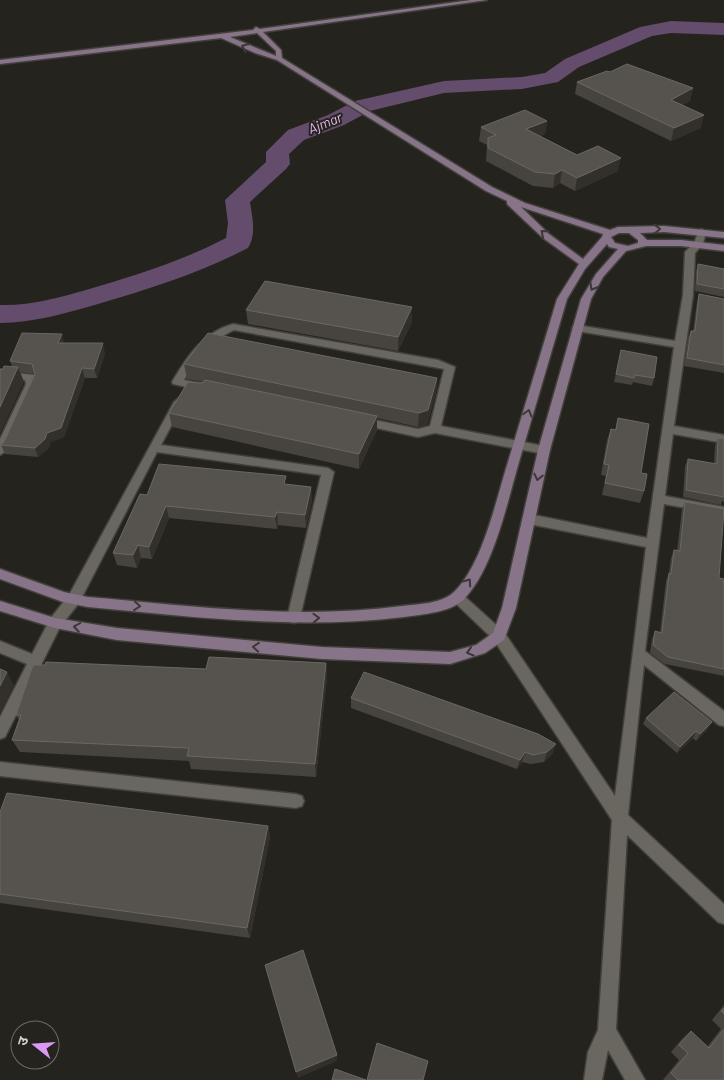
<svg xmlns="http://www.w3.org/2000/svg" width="724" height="1080" font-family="Barlow,'Noto Sans Devanagari',sans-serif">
  <rect width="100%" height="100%" fill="#25231d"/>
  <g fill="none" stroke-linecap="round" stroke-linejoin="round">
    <path fill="#634c6c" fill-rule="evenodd" d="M671 21 724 23V35L671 33 652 36 579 67 558 82 522 89 444 93 370 111 344 125 304 140 289 154 290 164 286 169 250 202C252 217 257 234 248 248 200 273 149 289 98 304 66 313 33 323 0 323V305C30 306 58 298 86 290 134 276 182 261 226 238L228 223 225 200 266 162V152L288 130 328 115 355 101 444 81 522 77 545 73 565 59 640 27Z"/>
    <defs>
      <path id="street" d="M702 229 706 232 703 244 695 253 693 295 674 426 724 435V443L673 434 665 496 724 507V515L664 504 645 651 724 711V726L719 725 644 665 628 815 724 904V924L718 922 627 835 616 1029 645 1080H625L608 1050 602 1080H584L588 1052 598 1030 612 820 494 640 450 598 452 594H462L504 632 615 796 646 547 529 524 523 519 529 514 647 538 674 347 577 331 572 328 577 325 675 341 683 295 685 252 694 243 699 230Z
        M233 324 438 360 455 367 441 426 544 446 550 450 544 454 435 433 418 437 173 384 172 382C187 357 203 332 233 324ZM234 330 444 369 430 426 418 429 184 380C197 358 210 341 234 330Z
        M0 371 34 375 36 384 6 451 0 455V439L26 384 25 380 0 377Z
        M179 398 184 402 161 445 328 468 334 472 299 622 294 623 289 622 287 618 321 475 157 452 79 603 60 627 5 737 0 739V717L27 664 0 653V641L32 654 50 619 69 595 174 402Z
        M0 762 296 794 302 796 304 801 302 806 296 808 0 776Z"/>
      <path id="secondary" d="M471 0H487L263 32 281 50 282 58 492 187 525 203 610 230 618 227 664 226 724 232V238L664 232 640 233 647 240H681L724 245V251L681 246H646L626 251 603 277 591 299 550 450 516 608 504 640 485 653 450 664 322 659 117 640 55 628 0 611V601L55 618 117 628 322 647 450 652 476 645 493 633 502 608 538 450 581 299 596 274 618 249 609 247 607 244 585 269 567 299C551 353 535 408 519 462 507 503 494 567 465 598 451 613 423 614 404 617 299 630 194 617 88 607L63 602 0 579V569L64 592 88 597C192 606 297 620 402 606 418 604 443 604 455 591 483 563 496 500 508 462 524 408 541 353 557 299L579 264 543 238 507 204V201L486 191 277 60 255 53 221 38 0 64V60L244 31 253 30 256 27 260 29ZM257 33 276 51V56L230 37ZM521 207 603 234 602 237 583 259 549 234ZM619 233H629L638 240V243L628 246 615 243 611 237Z"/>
    </defs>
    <use href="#street" stroke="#42403b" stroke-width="3"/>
    <use href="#secondary" stroke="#42403b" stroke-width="3"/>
    <use href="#street" fill="#696760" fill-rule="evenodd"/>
    <use href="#secondary" fill="#887488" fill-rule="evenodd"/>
  </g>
  <path fill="#47443e" d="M610 72 693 88 690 101 682 105 701 128 671 141 575 94 577 82Z
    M547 121 545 134 540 136 577 155 618 171 575 191 560 183 553 188 533 186 486 161 487 145 479 141 481 127Z
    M698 264 724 269V297L695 291 696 271Z
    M699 294 724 299V373L684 366 688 338 691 331H693L697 302Z
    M246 310 412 322 398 351 248 324Z
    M64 343 105 353 97 378H85L64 437 50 442 49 448 38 457 5 454 1 445 4 442 35 374H34L20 372 24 382 12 366 10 361Z
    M621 350 654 378 652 386 633 382 632 385 614 382Z
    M184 364 437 378 436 392 427 425 418 427 377 418V430L359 469 172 427 169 413 203 382 187 379Z
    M618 418 641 473 644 491 640 503 602 495 606 476 601 475 607 440 611 429 615 430Z
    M718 438 724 439V502L722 501 721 505 683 497 685 466 688 459 714 464 715 446Z
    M287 484 311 487 312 500 306 528 278 525 277 529 169 518 152 559 141 558 137 568 117 565 113 553 147 495Z
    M685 502 719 578 724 579V676L665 664 650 653 652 639 655 631 660 632 666 581 669 573 671 558 674 550 677 551 682 509Z
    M326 663 327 677 316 777 191 769 189 761 20 752 12 740 19 720 16 715 206 669Z
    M351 698 553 753 544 762 531 764 522 762 517 769 351 708Z
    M646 718 708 729 696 741 693 738 677 753 643 724Z
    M0 812 268 826 270 837 250 938 0 903Z
    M724 1005V1080H663L679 1060 671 1052 682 1039 691 1031 707 1047 721 1029 712 1020Z"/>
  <path fill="#33302a" d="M693 88 690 101 668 112 671 100Z
    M704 115 701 128 671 141 674 128Z
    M547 121 545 134 524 143 526 129Z
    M621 158 618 171 575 191 577 178Z
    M562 170 560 183 553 188 555 174Z
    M412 307V322L398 351V337Z
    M62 334 64 343H58Z
    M103 343 105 353 97 378 94 369Z
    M18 367 24 382 0 434V407Z
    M82 368 85 378 64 437 50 442 49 448 38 457 35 448 47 433Z
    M437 378 436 392 427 425 418 427 419 413Z
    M377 416V430L359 469V454Z
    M311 487 312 500 306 528 305 515Z
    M166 506 169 518 152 559 149 547Z
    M277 512 278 525 277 529 275 517Z
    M138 545 141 558 137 568 133 555Z
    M326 663 327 677 316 777 315 764Z
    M7 672 14 685 0 713V686Z
    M712 722 708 729 696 741 700 734Z
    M696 731 693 738 677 753 680 747Z
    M556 744 553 753 544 762 547 752Z
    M525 752 522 762 517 769 520 760Z
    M268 826 270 837 250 938 247 928Z
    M337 1055V1061L298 1078 296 1072Z"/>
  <path fill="#56534e" stroke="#6a6862" d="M627 64 693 88 671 100 704 115 674 128 577 82 607 71 610 72Z
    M525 110 547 121 526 129 577 155 598 146 621 158 577 178 562 170 555 174 535 172 488 148V138L496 135 481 127Z
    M698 264 724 269V289L697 284Z
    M265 281 412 307 398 337 246 310Z
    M699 294 724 299V365L687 358 691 331H695Z
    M22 333 62 334 58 343H103L94 369 82 368 61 428 47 433 45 439 35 448 1 445 4 442 35 374 32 364 10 361Z
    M208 333 437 378 428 410 419 413 184 364Z
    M621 350 657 357 654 378 635 375 634 378 616 374Z
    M4 366 18 367 0 407V369H3Z
    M205 380 377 416 359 454 169 413 188 382 202 383Z
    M618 418 649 424 641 473 647 474 644 491 605 483 609 465 604 464 611 429 616 430Z
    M718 438 724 439V497L686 490 688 459 717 464Z
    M159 464 286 476 284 484 311 487 305 515 277 512 275 517 166 506 149 547 138 545 133 555 113 553 140 494 147 495Z
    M685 502 724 509 719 578 724 579V669L668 657 653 645 655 631 662 633 669 573 671 574 674 550 680 551Z
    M209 657 326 663 315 764 187 756 189 748 12 740 21 715H16L33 665H45L46 662 206 669Z
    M0 669 7 672 0 686Z
    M364 672 538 734 556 744 547 752 533 755 525 752 520 760 351 698Z
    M674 692 712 722 700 734 696 731 680 747 646 718Z
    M7 793 268 826 247 928 0 894V812Z
    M303 950 337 1055 296 1072 265 965Z
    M724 1008V1014L721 1011Z
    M724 1029V1080H678L671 1073 688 1053 679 1045 691 1031 709 1048Z
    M377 1043 428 1061 423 1080H367Z
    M335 1069 366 1080H332Z"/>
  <defs><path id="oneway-chevron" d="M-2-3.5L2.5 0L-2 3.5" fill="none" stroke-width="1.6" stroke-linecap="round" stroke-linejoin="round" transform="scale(1.25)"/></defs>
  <g stroke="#3e3738">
    <use href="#oneway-chevron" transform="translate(245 47) rotate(-155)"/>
    <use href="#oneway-chevron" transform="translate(657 229) rotate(-1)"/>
    <use href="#oneway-chevron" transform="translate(544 233) rotate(-140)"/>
    <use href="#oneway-chevron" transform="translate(593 287) rotate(120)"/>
    <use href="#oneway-chevron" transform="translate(528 413) rotate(-74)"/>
    <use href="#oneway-chevron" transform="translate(538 477) rotate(103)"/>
    <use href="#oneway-chevron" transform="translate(468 582) rotate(-55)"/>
    <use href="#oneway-chevron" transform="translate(137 606) rotate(5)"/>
    <use href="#oneway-chevron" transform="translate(316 618) rotate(-2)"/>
    <use href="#oneway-chevron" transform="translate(77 627) rotate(-170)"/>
    <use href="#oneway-chevron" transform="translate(256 647) rotate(-175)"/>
    <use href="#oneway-chevron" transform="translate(470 652) rotate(163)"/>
  </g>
  <g text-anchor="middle" stroke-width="4" stroke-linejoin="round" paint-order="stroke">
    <g font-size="14" font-style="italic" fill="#e2b8f1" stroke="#25231d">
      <text transform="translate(325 123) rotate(-22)" y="5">Ajmar</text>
    </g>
  </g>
  <g transform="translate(35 1045) rotate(287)"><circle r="24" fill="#25231d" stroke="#6c6a65"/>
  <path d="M0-4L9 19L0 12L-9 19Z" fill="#dc99f4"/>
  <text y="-8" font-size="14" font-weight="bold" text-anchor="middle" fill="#d6d4d0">उ</text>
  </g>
</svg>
